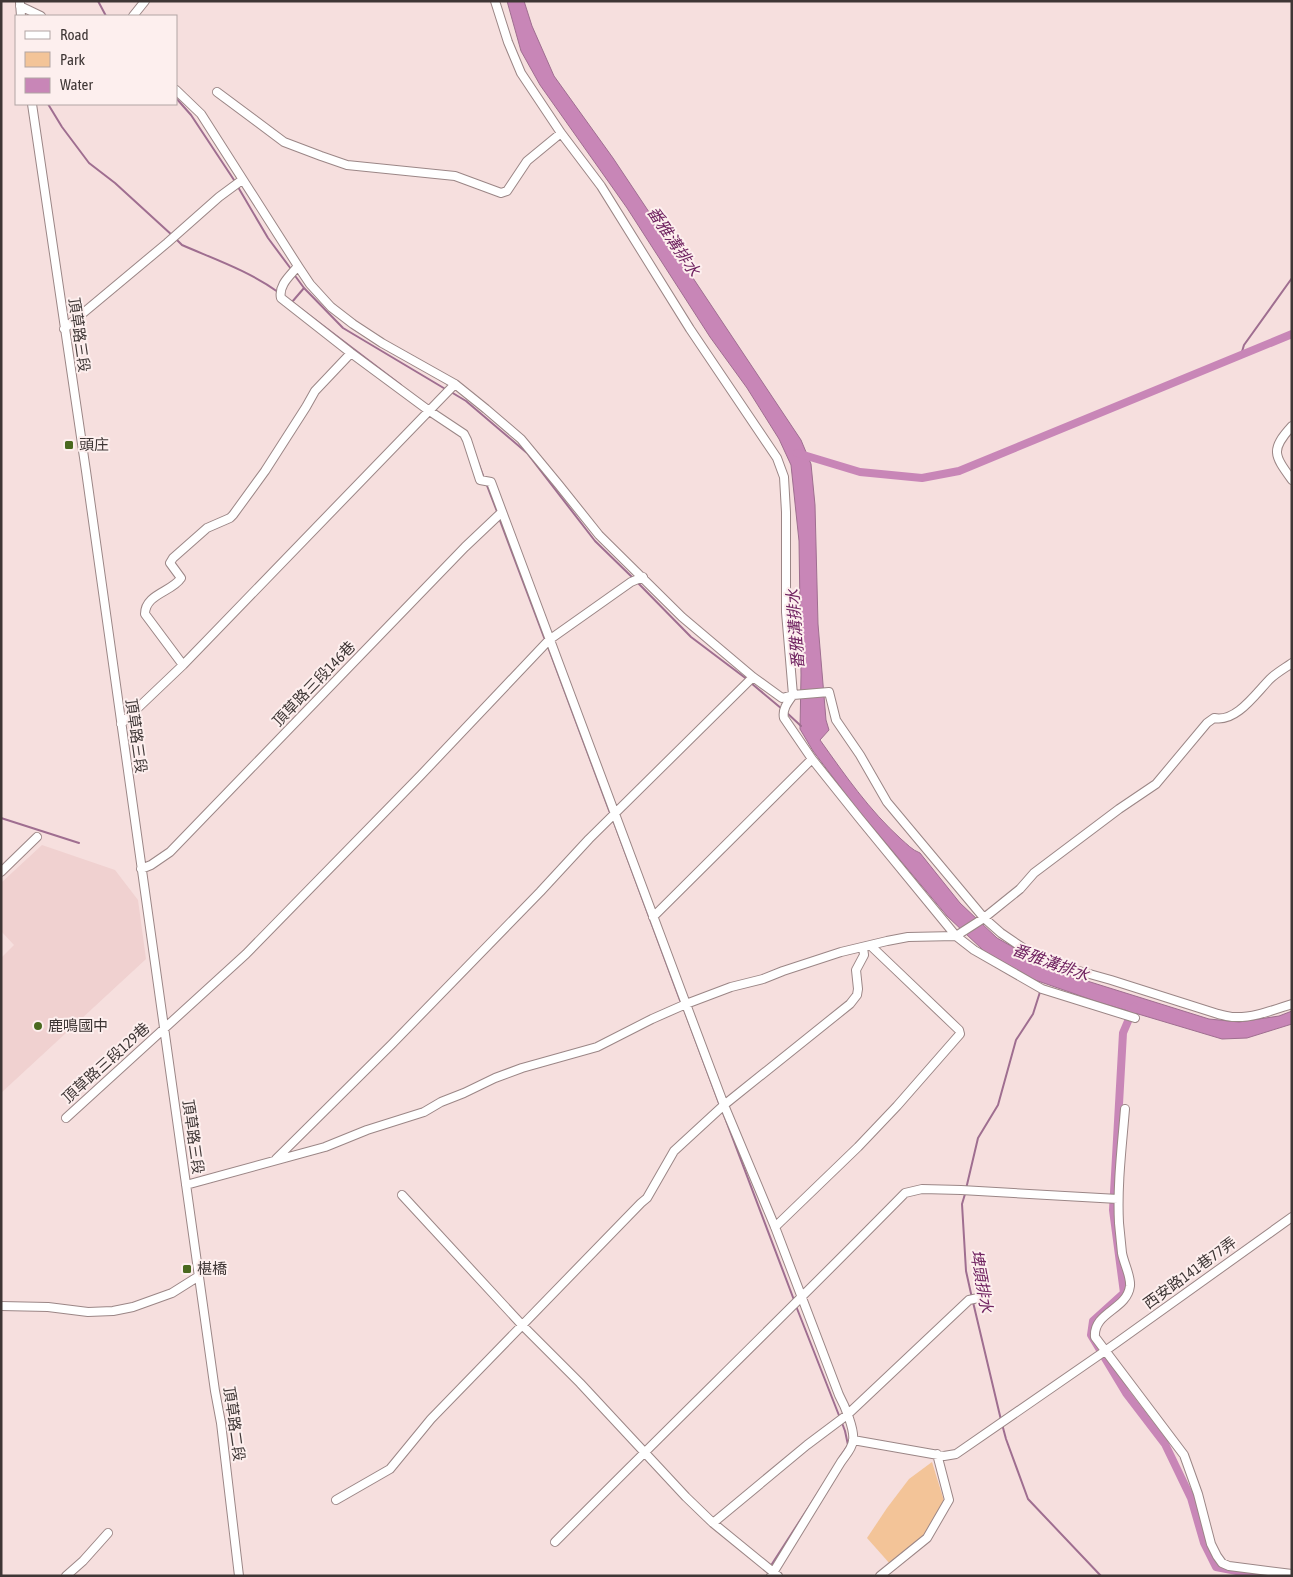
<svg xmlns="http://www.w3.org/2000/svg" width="1293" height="1577" font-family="'Asap Condensed','Noto Sans TC',sans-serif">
  <rect width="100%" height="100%" fill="#f6dfde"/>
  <path fill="#f0d1d0" d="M42 845 115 870 138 900 146 959 1 1093V958L14 945 1 931V883Z"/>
  <path fill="#f3c498" d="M932 1462 945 1504 930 1529 891 1565 867 1538 887 1508 909 1479Z"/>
  <path fill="#c886b7" stroke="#9f6e90" d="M507 1H524L532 26 554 76 613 158 801 440 811 464 815 505 818 624 826 720 829 730 820 740C845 775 869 810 901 839 907 844 912 850 920 853L960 903 997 938 1055 971 1209 1019 1239 1022 1279 1016 1292 1011V1024L1247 1038 1222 1039 1098 1002 1035 980 984 951 947 916 854 805 813 751 800 729 801 675 799 541 791 465 779 439 747 388 710 337 627 208 540 85 521 51Z"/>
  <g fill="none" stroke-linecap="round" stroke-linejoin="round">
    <path stroke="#9f6e90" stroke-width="2" d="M98 1 106 16
      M176 98 191 115 236 183
      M48 104 62 127 89 163 115 183 173 236
      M238 187 268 238 291 269
      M176 239 182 245C214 259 249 271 278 292
      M293 273 304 288 343 328 447 390
      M304 288 292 302 401 385
      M1241 355 1244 345 1292 278
      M451 392 466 401 527 453 595 541 634 579
      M478 462 484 478
      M486 483 498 514
      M499 518 545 640
      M637 582 691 637 748 680
      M548 647 610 813
      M751 683 782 709
      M786 712 801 726
      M1 818 79 843
      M613 820 681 1003
      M683 1007 720 1106
      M722 1110 794 1300
      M966 1189 978 1138 998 1105 1016 1040 1033 1014 1040 992
      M965 1194 962 1204 966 1271 972 1298
      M973 1302 1001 1420
      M796 1306 840 1418
      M1002 1424 1006 1439 1028 1499 1101 1576
      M840 1457 848 1445 845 1431 842 1423
      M770 1567 823 1485"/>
    <path stroke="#c886b7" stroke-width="8" d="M797 453 860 472 922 478 959 471 1292 334
      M1134 1007 1123 1033 1113 1210 1124 1293 1093 1321 1091 1335 1126 1393 1165 1444 1191 1498 1204 1543 1216 1567 1262 1576"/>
    <defs>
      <path id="minor" d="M495 1 508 42 521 73 561 133 601 186 690 329 777 458 784 477 786 512V612L793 695C788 702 782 709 784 718L812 759 860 819 956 936 974 950 1042 989 1135 1018
        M20 3 21 16
        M20 6 41 16
        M133 16 145 1
        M176 90 201 114 298 266C291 275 278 285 281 298L351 353 428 410 464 434 467 440 480 480 491 482 686 1004 724 1105 775 1227 839 1395C845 1406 855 1430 853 1441 852 1449 845 1456 841 1462L771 1576
        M217 92 284 142 321 156 347 165 455 176 501 193 507 191 527 161 561 133
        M32 104 86 471 215 1391 221 1423 239 1576
        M298 266 310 284 331 307 353 324 382 343 455 384 486 409 521 439 559 485 599 535 682 617 753 677 782 698 793 695 829 692 836 720 860 755 887 802 984 918 1001 933 1023 948 1061 966 1111 980 1218 1014C1223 1015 1229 1017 1234 1017 1253 1018 1273 1010 1292 1004
        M64 329 167 243 219 197 242 180
        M1292 426C1270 450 1274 455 1292 480
        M183 665 145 614C145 594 172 592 181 578L170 563 173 558 207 528 230 518 233 515 265 471 306 407 315 391 351 353
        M121 724 183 665 455 384
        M141 869 151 865 170 852 465 547 502 512
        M1 872 37 837
        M653 917 812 759
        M1125 1109C1122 1146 1117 1185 1119 1223 1120 1233 1121 1243 1122 1253 1124 1264 1131 1276 1130 1286 1127 1310 1093 1312 1095 1337L1184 1455 1198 1494 1211 1544 1217 1556 1222 1563 1229 1566 1292 1574
        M66 1118 246 954 421 775 549 640 631 582 643 577
        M276 1159 392 1044 540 892 589 839 753 677
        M186 1185 325 1147 367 1130 424 1112 441 1102 464 1093 495 1078 522 1068 597 1047 652 1019 686 1004 731 987 763 979 783 971 841 952 887 941 908 937 956 936 984 918 1020 889 1034 873 1119 809 1156 784 1207 723 1214 718C1236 723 1256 693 1270 679 1276 673 1285 668 1292 663
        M402 1195 522 1325 580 1383 686 1497 713 1523 778 1576
        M775 1227 858 1147 897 1106 960 1034 959 1030 871 946
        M1 1306 48 1307 88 1312 113 1311 133 1307 172 1293 199 1276
        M853 1440 944 1456 956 1454 1105 1351 1292 1217
        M336 1500 390 1469 431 1419 641 1203 647 1198 674 1151 724 1105 850 1004 857 995 858 989 856 970 864 955 863 947
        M713 1523 807 1445 847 1415 969 1300 978 1298
        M555 1542C671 1425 789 1311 905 1193L922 1189 961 1190 1118 1199
        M66 1576 83 1561 108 1533
        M880 1576 927 1538 949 1500 937 1454"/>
    </defs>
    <use href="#minor" stroke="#9b8686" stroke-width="10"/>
    <use href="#minor" stroke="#fff" stroke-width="8"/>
  </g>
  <g fill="#4a691f" stroke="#fdefee" stroke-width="2">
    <rect x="64" y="440" width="10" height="10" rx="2.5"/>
    <circle cx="38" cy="1026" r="5"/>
    <rect x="182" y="1264" width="10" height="10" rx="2.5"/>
  </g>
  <g text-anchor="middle" stroke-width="4" stroke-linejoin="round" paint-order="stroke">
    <g font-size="15" fill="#3e3635" stroke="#fdefee">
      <text transform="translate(79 335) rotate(82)" y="5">頂草路三段</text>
      <text transform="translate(314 684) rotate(-46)" y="5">頂草路三段146巷</text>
      <text transform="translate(136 736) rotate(82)" y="5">頂草路三段</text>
      <text transform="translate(106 1063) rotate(-42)" y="5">頂草路三段129巷</text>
      <text transform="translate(193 1137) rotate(82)" y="5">頂草路三段</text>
      <text transform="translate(1190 1273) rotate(-36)" y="5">西安路141巷77弄</text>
      <text transform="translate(234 1424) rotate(82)" y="5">頂草路二段</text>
    </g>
    <g font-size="15" fill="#3e3635" stroke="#fdefee" text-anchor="start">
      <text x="79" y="450">頭庄</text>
      <text x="48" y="1031">鹿鳴國中</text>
      <text x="197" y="1274">椹橋</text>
    </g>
    <g font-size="16" font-style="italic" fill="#702361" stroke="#fdefee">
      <text transform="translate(674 241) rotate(56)" y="6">番雅溝排水</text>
      <text transform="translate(795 629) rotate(-94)" y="6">番雅溝排水</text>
      <text transform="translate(1051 962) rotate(20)" y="6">番雅溝排水</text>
      <text transform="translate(982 1281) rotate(80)" y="6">埤頭排水</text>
    </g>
  </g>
  <rect width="1293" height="1577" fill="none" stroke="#3e3635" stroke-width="5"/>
  <rect x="15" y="15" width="162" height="90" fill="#fdefee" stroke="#b1a5a4"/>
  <rect x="25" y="31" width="25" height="8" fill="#ffffff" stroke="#b1a5a4"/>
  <text x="60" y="40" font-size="15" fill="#3e3635">Road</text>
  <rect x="25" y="52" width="25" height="15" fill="#f3c498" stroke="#b1a5a4"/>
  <text x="60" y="65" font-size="15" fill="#3e3635">Park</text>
  <rect x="25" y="78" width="25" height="15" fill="#c886b7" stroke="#b1a5a4"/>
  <text x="60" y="90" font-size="15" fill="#3e3635">Water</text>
</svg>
